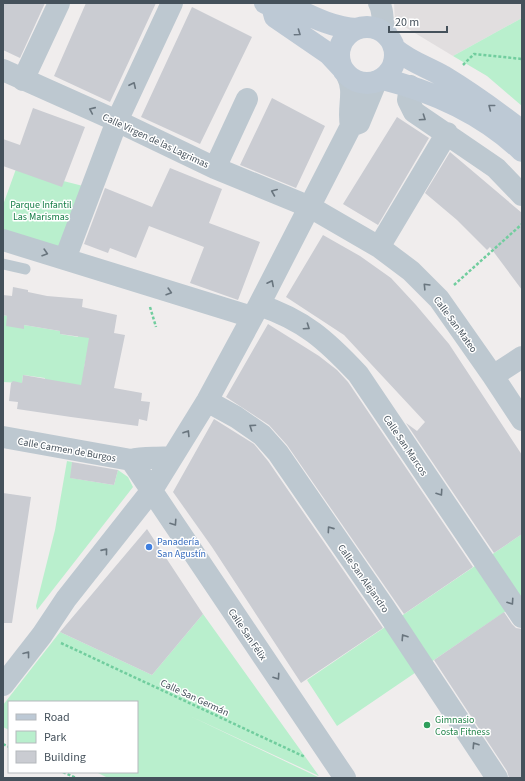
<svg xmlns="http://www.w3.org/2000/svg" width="525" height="781" font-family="'Source Sans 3',sans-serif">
  <rect width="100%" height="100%" fill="#f0eded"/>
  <path fill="#e1dedf" d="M394 3H522V18L453 56 395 21Z"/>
  <path fill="#b9efcd" d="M522 18V106L487 76 453 56Z
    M16 169 87 187 67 254 3 234V205Z
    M3 315 7 316 24 328V325L60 331V334L78 337 80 328 91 334 84 368 90 369 86 393 44 388 45 378 23 375 22 383 3 382Z
    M67 461 72 462 71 478 114 485 118 470 128 477 133 487 37 610 36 606 55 530Z
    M522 534V600L337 726 307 680Z
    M203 614 319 776 190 716 320 778H108L96 772H137V702H9V730L3 727V705L60 632 152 675Z"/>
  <path fill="#caccd2" d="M3 3H45L20 58 3 50Z
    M86 3H156L110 102 54 76Z
    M192 7 252 37 200 144 141 117Z
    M272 98 325 126 296 188 240 165Z
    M33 108 85 127 62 187 3 166V139L20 145Z
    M397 117 429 138 378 225 343 204Z
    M450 152 522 213V290L490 247 487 250 457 220 425 193Z
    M170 168 222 189 209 223 260 242 238 300 190 283 204 247 149 226 136 258 110 248 108 253 84 244 105 188 152 207Z
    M323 235 360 256 391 278 416 305 449 344 522 455V534L494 553 406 423 417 431 425 422 344 335 286 297Z
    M13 287 28 290V292L47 296 83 299 82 307 117 315 114 333 125 335 114 388 142 393 141 401 150 402 147 421 139 419 138 426 71 417 17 409 18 402 9 401 11 383 13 381 22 383 23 375 81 385 89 338 60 334V331L24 325V329L6 326 7 316 3 315V295L12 296Z
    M268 324 319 356 337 370 348 382 473 567 404 614 287 445 269 425 226 397Z
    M214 419 254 444 268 461 383 628 301 683 212 547 173 492Z
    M72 462 118 470 114 485 70 478Z
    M3 493 31 497 12 623H3Z
    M147 529 203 614 152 675 60 632Z
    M504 612 512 624 516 628 522 629V778H509L507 771 434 660Z"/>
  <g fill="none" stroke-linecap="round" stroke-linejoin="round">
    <path stroke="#71cd9e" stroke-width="2.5" stroke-dasharray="3 2" stroke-linecap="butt" d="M463 65 474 54 522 59
      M454 285 522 224
      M150 307 156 327
      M61 643 305 757
      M3 744 9 747
      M63 772 76 778"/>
    <path stroke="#bdc8d0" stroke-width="11" d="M3 264 25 269"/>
    <path stroke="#bdc8d0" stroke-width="22" d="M379 3C385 13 380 23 387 35
      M3 70 117 121 215 168 310 207 379 247 411 271 439 299 493 376 522 420
      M347 75C356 92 347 108 351 126
      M23 80 59 3
      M410 86 408 100 414 112 496 168 522 195
      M215 168 247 99
      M3 240 252 317
      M379 247 447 133
      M65 259 117 121 172 3
      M259 305C304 320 326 340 358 374L522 617
      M493 376 522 357
      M207 401 236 417 262 435 278 453 384 607 497 778
      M3 437 131 460 345 778
      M131 460C145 456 157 459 171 457
      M3 685 42 635 66 599 152 490 207 401 259 305 351 126 359 123 376 82"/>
    <path stroke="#bdc9d5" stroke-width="22" d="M265 3 272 6 283 3C307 14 331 28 357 29
      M272 6 275 17 329 54 342 68
      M339 55a28 28 0 1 1 56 0a28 28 0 1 1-56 0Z
      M395 49C409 61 427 67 443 76 471 93 496 111 522 131
      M383 79C435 92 483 114 522 151"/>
  </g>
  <defs><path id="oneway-chevron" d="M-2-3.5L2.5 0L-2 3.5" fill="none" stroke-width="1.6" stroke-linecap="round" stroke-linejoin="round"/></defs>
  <g stroke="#697580">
    <use href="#oneway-chevron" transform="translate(298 33) rotate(35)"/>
    <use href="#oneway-chevron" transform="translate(491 107) rotate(-142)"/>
  </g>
  <g stroke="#69757e">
    <use href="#oneway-chevron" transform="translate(133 85) rotate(-65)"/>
    <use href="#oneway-chevron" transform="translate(92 110) rotate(-156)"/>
    <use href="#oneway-chevron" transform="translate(423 118) rotate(34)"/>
    <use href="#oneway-chevron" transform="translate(274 192) rotate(-158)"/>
    <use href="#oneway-chevron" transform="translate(45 253) rotate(17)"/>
    <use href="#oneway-chevron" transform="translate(271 283) rotate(-63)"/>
    <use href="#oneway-chevron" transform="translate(426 286) rotate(-134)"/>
    <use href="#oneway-chevron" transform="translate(169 292) rotate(17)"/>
    <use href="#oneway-chevron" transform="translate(307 327) rotate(34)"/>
    <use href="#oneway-chevron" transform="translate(252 427) rotate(-146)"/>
    <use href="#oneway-chevron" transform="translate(187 433) rotate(-58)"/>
    <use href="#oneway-chevron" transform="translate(440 493) rotate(56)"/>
    <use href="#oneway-chevron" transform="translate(174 523) rotate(56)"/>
    <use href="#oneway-chevron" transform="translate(330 529) rotate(-125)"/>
    <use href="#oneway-chevron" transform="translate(105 551) rotate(-51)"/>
    <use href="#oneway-chevron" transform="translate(511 602) rotate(56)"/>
    <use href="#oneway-chevron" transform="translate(404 637) rotate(-123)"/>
    <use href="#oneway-chevron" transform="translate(27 654) rotate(-52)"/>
    <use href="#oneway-chevron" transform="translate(277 677) rotate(56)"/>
    <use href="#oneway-chevron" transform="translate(475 745) rotate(-123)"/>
  </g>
  <circle fill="#3f7fe0" stroke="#fff" stroke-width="1.5" cx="149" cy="547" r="4"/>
  <circle fill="#2e9e5b" stroke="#fff" stroke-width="1.5" cx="427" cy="725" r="4"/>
  <g text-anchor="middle" stroke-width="3" stroke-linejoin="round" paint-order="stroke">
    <g font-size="10" fill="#45515b" stroke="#fff">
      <text transform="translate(156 140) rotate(25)" y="4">Calle Virgen de las Lagrimas</text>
      <text transform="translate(456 324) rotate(54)" y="4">Calle San Mateo</text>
      <text transform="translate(406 445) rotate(56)" y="4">Calle San Marcos</text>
      <text transform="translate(67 449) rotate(10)" y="4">Calle Carmen de Burgos</text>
      <text transform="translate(364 578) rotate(55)" y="4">Calle San Alejandro</text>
      <text transform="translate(248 634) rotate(56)" y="4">Calle San Félix</text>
      <text transform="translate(195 697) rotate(25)" y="4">Calle San Germán</text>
    </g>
    <g font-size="10" fill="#157d46" stroke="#fff">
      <text x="41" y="208">Parque Infantil<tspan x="41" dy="12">Las Marismas</tspan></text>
    </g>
    <g font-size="10" fill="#366cbe" stroke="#fff" text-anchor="start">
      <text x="157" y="545">Panadería<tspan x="157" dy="12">San Agustín</tspan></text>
    </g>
    <g font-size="10" fill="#27864d" stroke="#fff" text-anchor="start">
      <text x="435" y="723">Gimnasio<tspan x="435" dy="12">Costa Fitness</tspan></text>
    </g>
  </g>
  <rect width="525" height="781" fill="none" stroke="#45515b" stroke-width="8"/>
  <rect x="8" y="701" width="130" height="72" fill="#ffffff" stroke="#b5b9bd"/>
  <rect x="16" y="714" width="20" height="6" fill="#bdc9d5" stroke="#b5b9bd"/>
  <text x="44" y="721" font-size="12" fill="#45515b">Road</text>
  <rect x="16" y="731" width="20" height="12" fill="#b9efcd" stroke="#b5b9bd"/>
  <text x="44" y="741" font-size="12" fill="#45515b">Park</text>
  <rect x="16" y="751" width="20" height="12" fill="#caccd2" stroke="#b5b9bd"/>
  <text x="44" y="761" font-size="12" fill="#45515b">Building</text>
  <path d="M389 26v6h58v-6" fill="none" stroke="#45515b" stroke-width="2"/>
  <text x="395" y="26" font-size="12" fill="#45515b" stroke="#ffffff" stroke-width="3" paint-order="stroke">20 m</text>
</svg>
